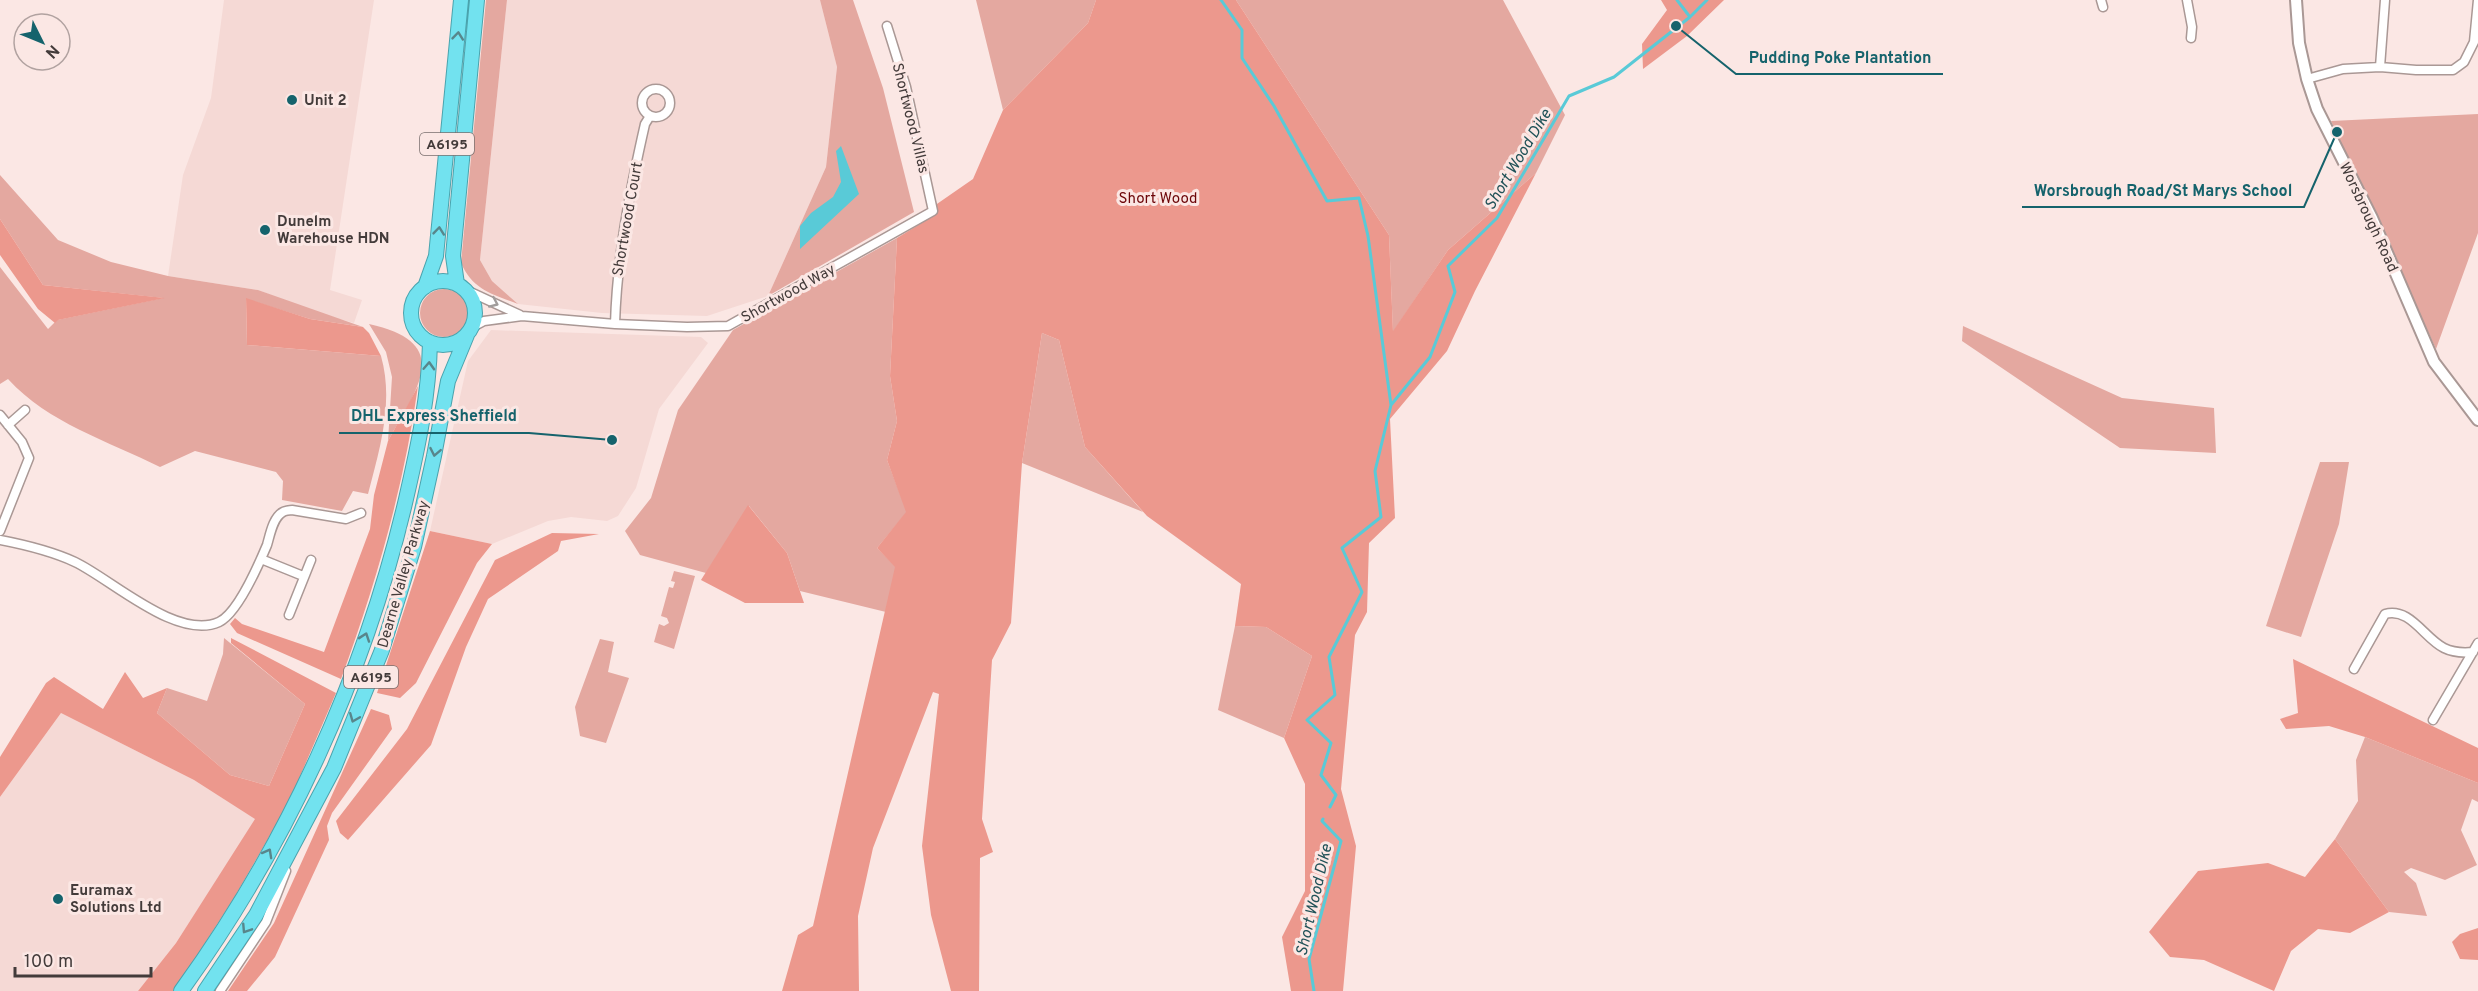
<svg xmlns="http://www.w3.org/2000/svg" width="2478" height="991" font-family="Overpass,sans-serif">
  <rect width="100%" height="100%" fill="#fbe7e4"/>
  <path fill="#f5d9d5" d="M224 0H374L330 290 362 300 354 323 321 314 258 290 168 276 183 175 211 98Z
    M507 0H820L837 67 826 167 768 296 707 316 602 313 518 304 492 281 480 260Z
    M491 330 701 337 708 343 659 409 636 488 618 516 607 521 571 517 548 521 492 544 430 531 468 361Z
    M61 713 194 780 256 819 176 943 138 991H0V797Z"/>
  <path fill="#e4a8a0" d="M486 0H507L480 260 492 281 518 304C492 294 473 290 461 263Z
    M820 0H853L883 88 914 212 768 296 826 167 837 67Z
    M976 0H1096L1088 23 1003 110Z
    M1236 0H1503L1565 115 1536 173 1448 250 1393 332 1389 235Z
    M2478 114V233L2436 349 2331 121Z
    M0 175 58 240 111 262 168 276 258 290 363 327 310 319 246 299 247 345 381 356C394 402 380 448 368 494L353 491 342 511 282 500 283 481 276 472 195 451 160 467C108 441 48 423 8 379L0 384V267L48 329 57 320 163 298 43 285 0 219Z
    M897 238 890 376 897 421 887 460 907 512 877 548 896 567 886 612 800 591 787 553 749 506 706 573 640 555 625 531 651 498 678 410 733 330Z
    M420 313a24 24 0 1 1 48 0a24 24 0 1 1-48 0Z
    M369 324C455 343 417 388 388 441L392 377 386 352Z
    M1963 326 2122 398 2214 408 2216 453 2120 448 1962 341Z
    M1042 333 1059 340 1085 447 1143 512 1022 463Z
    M2320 462H2349L2339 524 2301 637 2266 626Z
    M674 571 695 576 674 649 654 642 659 624 664 626 669 623 667 618 661 616 669 587 673 588 675 582 671 581Z
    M1235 626 1266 627 1312 656 1284 738 1218 710Z
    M224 638 305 704 269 786 230 775 157 713 167 688 207 701 223 654Z
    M600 639 614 642 608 672 629 678 606 743 580 736 575 707Z
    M2365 737 2478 783V802L2472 799 2461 830 2477 865 2445 880 2411 868 2404 872 2416 883 2427 916 2389 912 2335 839 2358 801 2356 760Z"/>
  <path fill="#ec988d" d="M1096 0H1236L1389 235 1393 331 1448 250 1536 173 1475 291 1447 351 1390 419 1395 518 1369 543 1367 612 1355 635 1341 789 1356 846 1343 991H1291L1282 937 1305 891V784L1284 738 1312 656 1266 627 1235 626 1241 584 1147 516 1085 447 1059 340 1042 333 1022 463 1011 623 992 660 982 819 993 852 980 858 979 991H951L931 915 922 846 939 694 933 692 873 848 858 916 859 991H782L798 935 813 926 895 567 877 548 906 512 887 460 897 421 890 376 897 238 920 224 921 215 973 179 1003 110 1088 23Z
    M1661 0H1724L1687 36 1643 69 1642 44 1667 10Z
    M0 219 43 285 165 298 58 320 55 323 38 309 0 255Z
    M246 298 310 319 363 327 369 333 381 356 247 345Z
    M418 386C404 486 376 584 341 679L237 633 230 624 235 618 242 624 324 652 370 529 374 495 388 441Z
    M748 505 787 553 804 603H745L701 580Z
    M430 531 492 544 477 563 416 683 400 698 377 693Z
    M552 533 599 534 561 541 558 551 488 599 466 647 431 745 348 840 340 833 336 821 407 729 495 560Z
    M231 638 336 693 288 804 234 898 182 979 173 991H138L176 943 255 819 194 780 61 713 0 797V757L46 683 54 677 103 709 125 672 143 698 167 688 157 713 230 775 269 786 305 704 231 643Z
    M2293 659 2478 748V783L2365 737 2329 726 2286 729 2280 719 2298 713Z
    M371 709 389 715 392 729 332 813 327 826 329 840 275 957 247 991H228L274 923Z
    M2335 839 2389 912 2350 933 2318 929 2291 951 2274 991 2204 960 2170 957 2149 932 2198 871 2268 863 2305 877Z
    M2478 928V960L2460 959 2452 942 2460 934Z"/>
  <path fill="#59cad7" d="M841 146 859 194 800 249V226L811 213 833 197 841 182 836 151Z"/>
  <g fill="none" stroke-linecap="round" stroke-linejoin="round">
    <path stroke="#59cad7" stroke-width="3" d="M1221 0 1242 30V58L1274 106 1327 201 1359 198 1368 236 1391 405 1375 471 1381 517 1342 548 1362 592 1329 657 1335 695 1307 720 1331 743 1321 775 1336 795 1330 807
      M1677 0 1690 17
      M1391 405 1430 357 1455 292 1448 266 1497 218 1569 96 1614 77 1690 17 1707 0
      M1314 991 1309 959 1341 841 1322 821 1323 819"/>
    <defs>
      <path id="minor" d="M2101 0 2103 7
        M2187 0 2192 27 2191 38
        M2380 67 2385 0
        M2307 79 2343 69 2380 67 2416 70H2453L2464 62 2474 42 2478 0
        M642 103a14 14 0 1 1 28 0a14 14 0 1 1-28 0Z
        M466 290 520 315
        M615 324C617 256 630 190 645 124L650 116
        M471 328 484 321 522 316 615 324 687 327 728 326 933 211 906 87 887 26
        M0 415 22 442 29 458 0 531
        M8 425 25 410
        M0 540C26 545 51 551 75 562 111 579 177 641 219 622 238 613 259 564 267 545 270 535 273 517 283 512 284 511 290 510 292 510L346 519 361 513
        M261 559 303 576
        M289 615 311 560
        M2354 669 2385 614C2410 607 2424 638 2444 648 2454 653 2463 653 2473 652
        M2433 720 2478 643
        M220 991 266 922 286 871"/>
      <path id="tertiary" d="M2296 0 2299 43 2307 79 2317 109 2372 218 2434 362 2478 420"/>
      <path id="trunk" d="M411 313a32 32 0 1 1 64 0a32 32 0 1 1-64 0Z
        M457 284 453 256 477 0
        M425 287 436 256 461 0
        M181 991C287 845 365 675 406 499 418 447 429 396 430 342
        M205 991 256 915 334 768 382 650 414 547 434 456 448 381 467 335"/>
    </defs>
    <use href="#minor" stroke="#aa9895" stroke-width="11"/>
    <use href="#tertiary" stroke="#aa9895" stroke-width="14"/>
    <use href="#trunk" stroke="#4aa3ad" stroke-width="16"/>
    <use href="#minor" stroke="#fff" stroke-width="8"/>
    <use href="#tertiary" stroke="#fff" stroke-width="10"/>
    <use href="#trunk" stroke="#72e2ef" stroke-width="14"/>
  </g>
  <defs><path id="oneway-chevron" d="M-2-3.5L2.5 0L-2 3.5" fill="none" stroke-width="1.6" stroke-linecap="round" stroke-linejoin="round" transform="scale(1.5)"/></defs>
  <g stroke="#58868b">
    <use href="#oneway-chevron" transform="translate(458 36) rotate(-84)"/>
    <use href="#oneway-chevron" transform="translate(439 231) rotate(-84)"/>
    <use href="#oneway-chevron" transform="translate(429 366) rotate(-87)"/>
    <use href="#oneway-chevron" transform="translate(435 452) rotate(101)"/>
    <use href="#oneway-chevron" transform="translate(365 637) rotate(-71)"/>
    <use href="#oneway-chevron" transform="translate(354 718) rotate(112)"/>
    <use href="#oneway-chevron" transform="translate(268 853) rotate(-61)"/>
    <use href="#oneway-chevron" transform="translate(246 929) rotate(123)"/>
  </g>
  <use stroke="#a19d9c" href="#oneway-chevron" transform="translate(494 303) rotate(24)"/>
  <g fill="#15636c" stroke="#fbe7e4" stroke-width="2">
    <circle cx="292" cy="100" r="6"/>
    <circle cx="265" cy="230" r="6"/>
    <circle cx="58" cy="899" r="6"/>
  </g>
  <g text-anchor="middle" stroke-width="6" stroke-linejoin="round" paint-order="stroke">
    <g fill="#fbe7e4" stroke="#7a6f6d" stroke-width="1.5">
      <rect x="420" y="133" width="54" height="22" rx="4.5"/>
      <rect x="344" y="666" width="54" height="22" rx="4.5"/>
    </g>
    <g font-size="14" font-weight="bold" fill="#433b3a">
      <text x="447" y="149">A6195</text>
      <text x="371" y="682">A6195</text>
    </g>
    <g font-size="15" font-weight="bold" fill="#433b3a" stroke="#fbe7e4" text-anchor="start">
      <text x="304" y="105">Unit 2</text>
      <text x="277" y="226">Dunelm<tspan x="277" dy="17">Warehouse HDN</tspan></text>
      <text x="70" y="895">Euramax<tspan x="70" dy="17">Solutions Ltd</tspan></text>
    </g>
    <g font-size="15" fill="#433b3a" stroke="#fbe7e4">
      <text transform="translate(911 118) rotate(76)" y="5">Shortwood Villas</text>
      <text transform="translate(2369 217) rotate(65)" y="5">Worsbrough Road</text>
      <text transform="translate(627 219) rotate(-80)" y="5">Shortwood Court</text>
      <text transform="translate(788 293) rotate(-29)" y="5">Shortwood Way</text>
      <text transform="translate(403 574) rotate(-74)" y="5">Dearne Valley Parkway</text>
    </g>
    <g font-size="15" fill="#6c0508" stroke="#fbe7e4">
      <text x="1158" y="203">Short Wood</text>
    </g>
    <g font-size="16" font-style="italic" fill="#215258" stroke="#fbe7e4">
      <text transform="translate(1517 159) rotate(-59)" y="6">Short Wood Dike</text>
      <text transform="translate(1313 900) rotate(-77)" y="6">Short Wood Dike</text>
    </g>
  </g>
  <path fill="none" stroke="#15636c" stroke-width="2" d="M1676 26L1736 74H1943M2337 132L2304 207H2022M612 440L529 433H339"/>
  <g fill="#15636c" stroke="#fbe7e4" stroke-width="2">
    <circle cx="1676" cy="26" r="6"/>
    <circle cx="2337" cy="132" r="6"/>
    <circle cx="612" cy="440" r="6"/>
  </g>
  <g font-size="16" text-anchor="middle" font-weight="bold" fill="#15636c" stroke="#fbe7e4" stroke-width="6" stroke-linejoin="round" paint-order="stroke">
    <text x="1840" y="63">Pudding Poke Plantation</text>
    <text x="2163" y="196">Worsbrough Road/St Marys School</text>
    <text x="434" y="421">DHL Express Sheffield</text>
  </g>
  <g transform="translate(42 42) rotate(133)"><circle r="28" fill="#fbe7e4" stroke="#b1a2a0" stroke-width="1.5"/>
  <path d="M0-4.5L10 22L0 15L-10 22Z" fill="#15636c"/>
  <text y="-9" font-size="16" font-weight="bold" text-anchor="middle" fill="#433b3a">N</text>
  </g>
  <path d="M15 967v9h136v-9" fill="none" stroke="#433b3a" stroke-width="3"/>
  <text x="24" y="967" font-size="18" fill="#433b3a" stroke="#fbe7e4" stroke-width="4.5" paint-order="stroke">100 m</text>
</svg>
